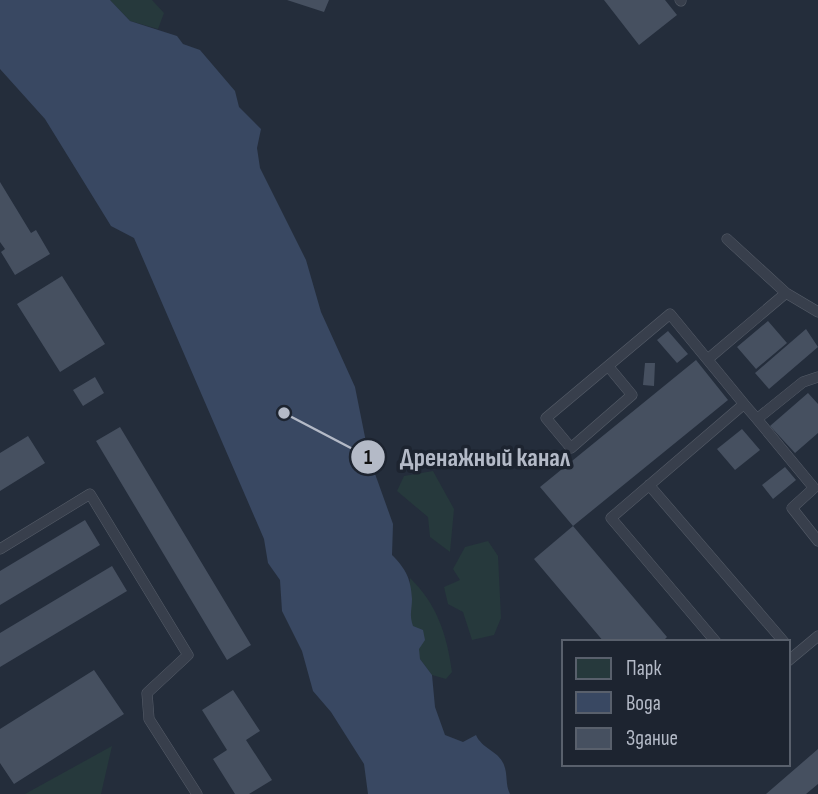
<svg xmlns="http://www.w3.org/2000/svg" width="818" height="794" font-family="'Sofia Sans Condensed',sans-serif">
  <rect width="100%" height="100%" fill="#242d3b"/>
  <path fill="#26393c" d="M110 0H152L164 13 158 29 130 21Z
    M433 471 454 509 450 552 430 537 428 517 397 491 404 476Z
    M488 541 498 556 501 618 494 635 472 640 463 612 448 604 444 587 460 580 453 569 465 547Z
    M410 578C437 604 447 635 452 672L446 679 432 675 420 659 409 617Z
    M112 746 101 794H25Z"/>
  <path fill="#394862" d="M0 0H110L130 21 177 36 183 44 200 50 235 91 239 107 261 129 257 148 260 168 306 260 321 312 355 387 369 457 393 524 392 555C406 569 411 579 412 599 412 609 409 615 413 626L423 630 425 640 419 649 420 659 432 675 435 707 445 735 463 742 476 735C482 749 499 751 504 765 508 775 505 784 510 794H368L364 764 331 712 313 691 302 651 282 611 280 580 268 563 264 539 134 238 111 226 45 119 0 69Z"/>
  <path fill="#465060" d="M287 0H329L324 12Z
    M604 0H665L677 15 639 45Z
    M0 182 31 233 36 230 50 254 15 275 1 252 5 249 0 242Z
    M62 276 105 344 60 372 17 304Z
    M768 321 787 343 756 369 737 347Z
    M806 329 818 347 769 389 755 373Z
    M668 331 688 354 677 363 657 340Z
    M696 360 728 400 573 526 667 637 662 642H604L534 559 573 526 540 487Z
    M645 363H655L654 386 643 385Z
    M95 377 104 393 83 406 73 390Z
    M808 393 818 404V433L795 453 770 426Z
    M120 427 251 645 227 660 96 441Z
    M742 429 760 450 735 470 717 449Z
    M28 436 45 463 0 491V453Z
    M785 467 796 480 773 499 762 485Z
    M85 520 100 545 0 605V571Z
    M112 566 127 591 0 667V633Z
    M94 670 124 714 14 784 0 763V729Z
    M233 690 260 731 246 740 272 780 249 794H235L213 759 227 750 202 710Z
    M818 749V784L806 794H766Z"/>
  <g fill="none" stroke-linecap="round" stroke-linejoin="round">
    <defs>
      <path id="service" d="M680 0 681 1
        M727 239 786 293 818 312
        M708 359 786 293
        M608 366 632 395 571 448 546 418 670 314 744 404 611 518 716 642
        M744 404 757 419 803 382 818 377
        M757 419 814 488 792 508 818 541
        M649 485 784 642
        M0 549 90 494 188 655 147 693 149 719 197 794
        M788 661 818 636"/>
    </defs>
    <use href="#service" stroke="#565d69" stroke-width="11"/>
    <use href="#service" stroke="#383f4c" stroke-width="10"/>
  </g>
  <path fill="none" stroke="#b4bac7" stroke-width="2.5" d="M284 413L368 457"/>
  <g fill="#b4bac7" stroke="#1d2430" stroke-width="2.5">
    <circle cx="284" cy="413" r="7"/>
    <circle cx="368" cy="457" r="18"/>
  </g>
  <g font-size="21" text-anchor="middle" font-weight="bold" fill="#111">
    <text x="368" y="464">1</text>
  </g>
  <g font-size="26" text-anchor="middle" font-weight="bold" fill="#b4bac7" stroke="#1d2430" stroke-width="7" stroke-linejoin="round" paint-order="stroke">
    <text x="485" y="466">Дренажный канал</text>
  </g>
  <rect x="562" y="640" width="228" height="126" fill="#1d2430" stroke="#59606c" stroke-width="2"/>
  <rect x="576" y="658" width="35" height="21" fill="#26393c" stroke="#59606c" stroke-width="2"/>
  <text x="626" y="675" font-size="21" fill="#b4bac7">Парк</text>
  <rect x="576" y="692" width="35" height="21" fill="#394862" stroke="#59606c" stroke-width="2"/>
  <text x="626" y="710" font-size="21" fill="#b4bac7">Вода</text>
  <rect x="576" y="728" width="35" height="21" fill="#465060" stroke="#59606c" stroke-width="2"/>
  <text x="626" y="745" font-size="21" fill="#b4bac7">Здание</text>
</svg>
